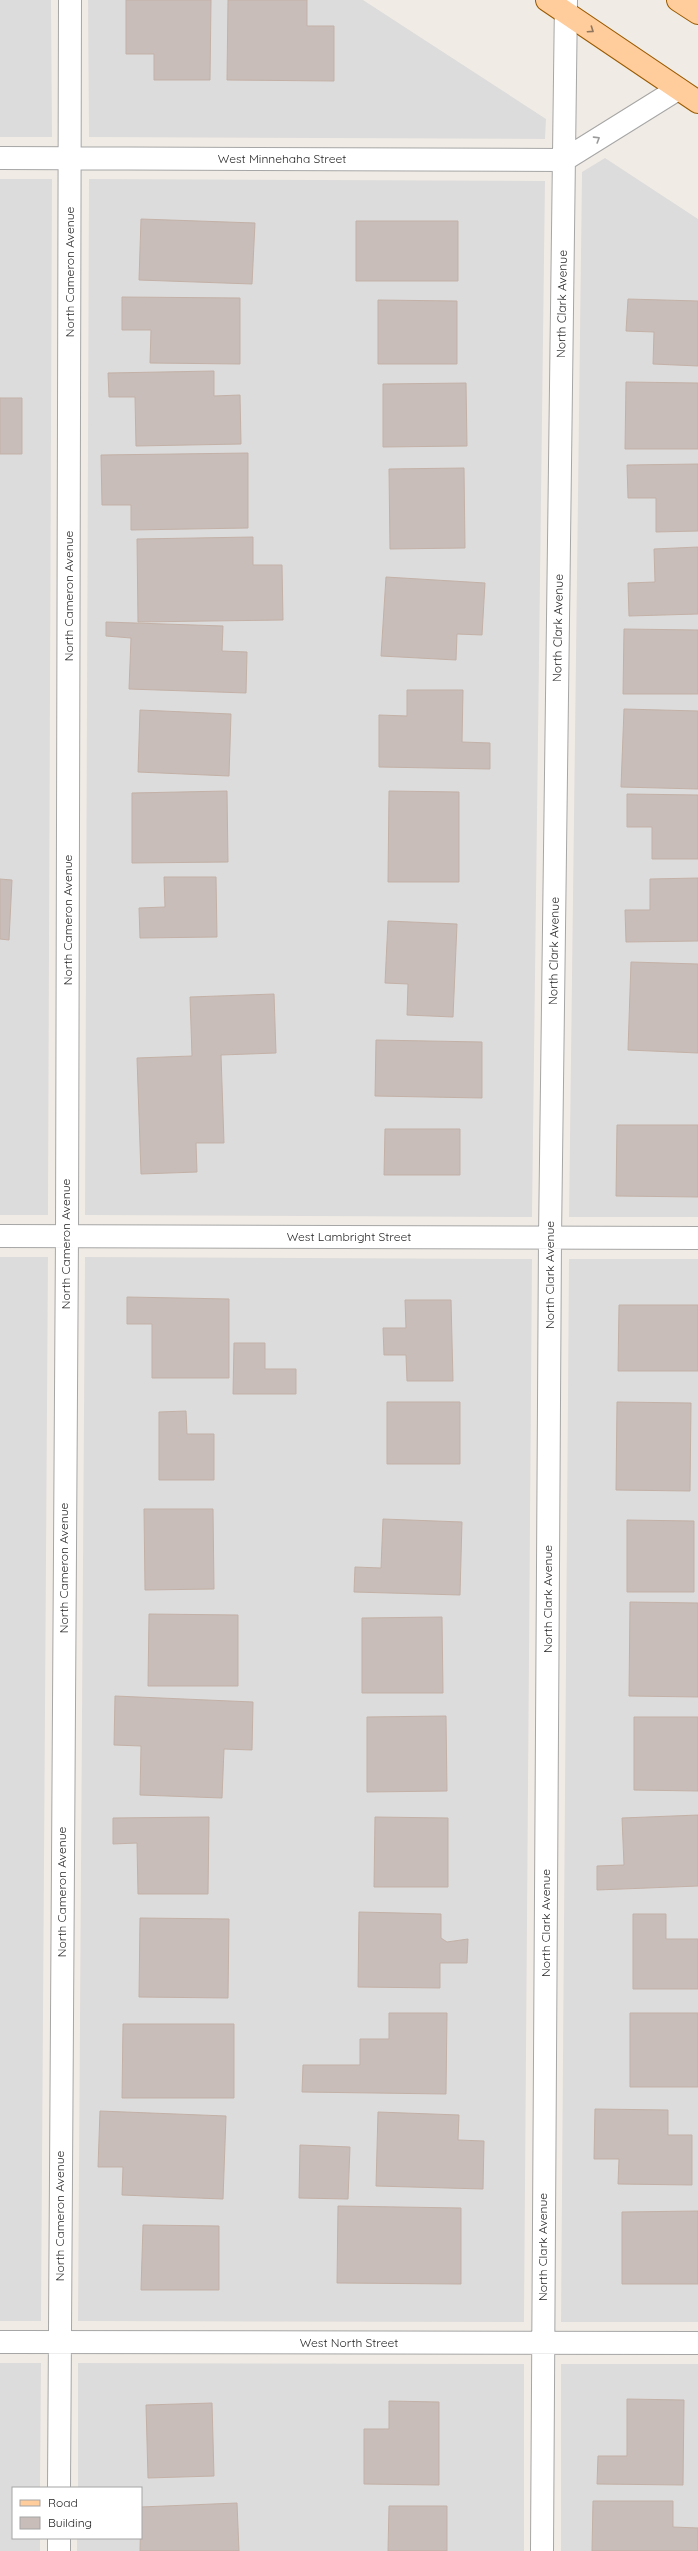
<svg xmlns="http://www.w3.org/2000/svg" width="698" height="2551" font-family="Quicksand,sans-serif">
  <rect width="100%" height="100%" fill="#f0ece5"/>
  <path fill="#dddcdc" d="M0 0H51L52 137H0Z
    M88 0H363L546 119 545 139 89 137Z
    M605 158 698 219V1217H569L582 172Z
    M0 179H52L48 1215H0Z
    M89 179 545 181 532 1217 85 1215Z
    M0 1257H48L41 2321H0Z
    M85 1257 532 1259 524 2322 78 2321Z
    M569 1259H698V2322H561Z
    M0 2363H41L40 2488H13V2538H40V2551H0Z
    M78 2363 524 2364V2551H77V2538H141V2488H78Z
    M561 2364H698V2551H561Z"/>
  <path fill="#c8bdb8" stroke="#c3b1a7" d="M126 0H211L210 80H154V54H126Z
    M228 0H307V26H334V81L227 80Z
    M141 219 255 223 252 284 139 280Z
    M356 221H458V281H356Z
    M122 297 240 298V364L150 363 151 330H122Z
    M628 299 698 301V366L653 364 654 332 626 331Z
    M378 300 457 301V364H378Z
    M214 371V396L240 395 241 444 136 446 135 397H109L108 373Z
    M626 382 698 383V449H625Z
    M466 383 467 446 383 447V384Z
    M0 398H22V454H0Z
    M248 453V528L131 530V505H102L101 455Z
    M698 464V531L656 532V498H628L627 465Z
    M464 468 465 548 390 549 389 469Z
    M253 537V565H282L283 620 138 622 137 539Z
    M698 547V614L629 616 628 583 655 582 654 549Z
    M386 577 485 583 482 635 457 634 456 660 381 656Z
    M106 622 223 626 222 651 247 652 246 693 129 689 131 638 106 636Z
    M624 629 698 630V694H623Z
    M407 690H463L462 742 490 743V769L379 767V715L407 716Z
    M624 709 698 711V789L621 787Z
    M140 710 231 714 229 776 138 772Z
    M227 791 228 862 132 863V793Z
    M389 791 459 792V882H388Z
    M627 794 698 795V859H652V827H627Z
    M164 877H216L217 937 140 938 139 908 165 907Z
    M698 878V941L626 942 625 910H650V879Z
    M0 879 12 880 9 940 0 939Z
    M388 921 457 924 453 1017 407 1015 408 984 385 983Z
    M631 962 698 964V1053L628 1050Z
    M274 994 276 1053 221 1055 224 1143H196L197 1172 141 1174 137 1058 192 1056 190 997Z
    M376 1040 482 1042V1098L375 1096Z
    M617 1125H698V1197L616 1196Z
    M385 1129H460V1175H384Z
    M127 1297 229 1299V1378H152V1324H127Z
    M405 1300H451L453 1381H407L406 1355H384L383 1328H406Z
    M619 1305H698V1371H618Z
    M234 1343H265V1369H296V1394H233Z
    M387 1402H460V1464H387Z
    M617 1402 691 1403 690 1491 616 1490Z
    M186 1411 187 1434H214V1480H159V1412Z
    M144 1509H213L214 1589 145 1590Z
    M383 1519 462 1522 460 1595 354 1592 355 1567 381 1568Z
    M627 1520 694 1521V1592H627Z
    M630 1602 698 1603V1697L629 1696Z
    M149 1614 238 1615V1686H148Z
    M442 1617 443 1693H362V1618Z
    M115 1696 253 1702 252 1750 224 1749 222 1798 140 1795 141 1746 114 1745Z
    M446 1716 447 1791 367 1792V1717Z
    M634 1717H698V1791L634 1790Z
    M698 1815V1886L597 1890V1866L624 1865 622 1818Z
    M209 1817 208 1894H138L137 1843 113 1844V1818Z
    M375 1817 448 1818V1887H374Z
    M359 1912 441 1914V1938L447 1942 468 1939 467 1963H440V1988L358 1987Z
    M633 1914H666V1939H698V1989H633Z
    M140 1918 229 1919 228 1998 139 1997Z
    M389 2013H447L446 2094 302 2092 303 2065H360V2039H389Z
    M630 2013H698V2087H630Z
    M123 2024H234V2098H122Z
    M595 2109 668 2110V2135H692V2185L618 2184 619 2159H594Z
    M100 2111 226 2116 223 2199 122 2195 123 2167H98Z
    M378 2112 459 2115 458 2140 484 2141 483 2189 376 2186Z
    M300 2145 350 2147 348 2199 299 2198Z
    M338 2206 461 2208V2284L337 2283Z
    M698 2211V2284H622V2212Z
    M143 2225 219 2226V2290H141Z
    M627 2399 684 2400 683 2485 597 2484 598 2456H627Z
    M389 2401 439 2402V2485L364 2484V2429H389Z
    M212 2403 214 2476 148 2478 146 2405Z
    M593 2501H673V2527L698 2528V2551H592Z
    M237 2503 239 2551H140L141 2507Z
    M389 2506H447V2551H388Z"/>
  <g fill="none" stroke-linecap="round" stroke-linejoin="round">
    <defs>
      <path id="minor" d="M0 158 564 160 678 89
        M0 1236 698 1238
        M0 2342 698 2343
        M59 2488 67 1236 70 0
        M59 2551V2538
        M542 2551 550 1238 566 0"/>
      <path id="major" d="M547 0 698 102
        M678 0 698 13"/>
    </defs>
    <use href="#minor" stroke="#a6a6a6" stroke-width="24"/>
    <use href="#major" stroke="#9a5a00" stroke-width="24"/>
    <use href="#minor" stroke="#fff" stroke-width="22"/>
    <use href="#major" stroke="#ffcc9b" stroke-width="22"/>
  </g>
  <defs><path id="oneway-chevron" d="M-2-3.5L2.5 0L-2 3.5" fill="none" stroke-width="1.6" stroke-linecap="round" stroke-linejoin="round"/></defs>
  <use stroke="#8f765d" href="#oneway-chevron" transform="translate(591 30) rotate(34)"/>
  <use stroke="#9a9a9a" href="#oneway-chevron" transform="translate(597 139) rotate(-32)"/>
  <g text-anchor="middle" stroke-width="3.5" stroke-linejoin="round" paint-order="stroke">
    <g font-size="12" fill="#1f1f1f" stroke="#fff">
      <text x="282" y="163">West Minnehaha Street</text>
      <text transform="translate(70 272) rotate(-90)" y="4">North Cameron Avenue</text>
      <text transform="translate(562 304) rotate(-89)" y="4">North Clark Avenue</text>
      <text transform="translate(69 596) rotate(-90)" y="4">North Cameron Avenue</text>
      <text transform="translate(558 628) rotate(-89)" y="4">North Clark Avenue</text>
      <text transform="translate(68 920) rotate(-90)" y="4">North Cameron Avenue</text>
      <text transform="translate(554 951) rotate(-89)" y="4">North Clark Avenue</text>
      <text x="349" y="1241">West Lambright Street</text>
      <text transform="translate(66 1244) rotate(-90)" y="4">North Cameron Avenue</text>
      <text transform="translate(550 1275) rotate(-90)" y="4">North Clark Avenue</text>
      <text transform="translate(64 1568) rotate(-90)" y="4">North Cameron Avenue</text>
      <text transform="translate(548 1599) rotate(-90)" y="4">North Clark Avenue</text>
      <text transform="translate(62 1892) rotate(-90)" y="4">North Cameron Avenue</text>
      <text transform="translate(546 1923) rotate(-90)" y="4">North Clark Avenue</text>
      <text transform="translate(60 2216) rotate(-90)" y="4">North Cameron Avenue</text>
      <text transform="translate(543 2247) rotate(-90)" y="4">North Clark Avenue</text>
      <text x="349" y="2347">West North Street</text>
    </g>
  </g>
  <rect x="12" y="2487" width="130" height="52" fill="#ffffff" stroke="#a5a5a5"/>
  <rect x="20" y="2500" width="20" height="6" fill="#ffcc9b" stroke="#a5a5a5"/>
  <text x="48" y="2507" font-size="12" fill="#1f1f1f">Road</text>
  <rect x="20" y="2517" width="20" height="12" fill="#c8bdb8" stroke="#a5a5a5"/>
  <text x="48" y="2527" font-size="12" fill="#1f1f1f">Building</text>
</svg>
